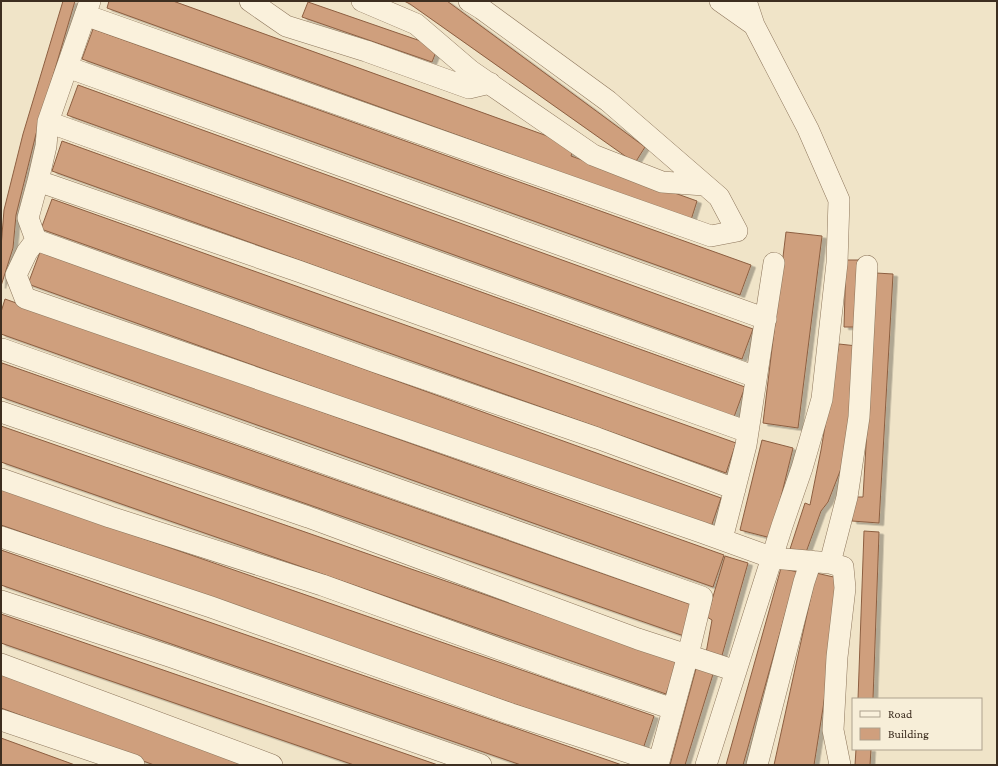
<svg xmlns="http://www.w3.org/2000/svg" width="998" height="766" font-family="'Crimson Pro',serif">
  <defs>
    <filter id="shadow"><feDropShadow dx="4.5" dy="2.5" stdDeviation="0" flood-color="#0004"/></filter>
  </defs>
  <rect width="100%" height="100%" fill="#f0e4c8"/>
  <path fill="#cf9f7d" stroke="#8d5f41" filter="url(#shadow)" d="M63 1H75L36 134 16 215 13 248 1 286V247L4 210 23 134Z
    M109 1H173L575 146 571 156 697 201 691 220 107 8Z
    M404 1H447L645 147 635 163 410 4Z
    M308 2 438 47 432 62 302 17Z
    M93 29 751 265 740 295 82 59Z
    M78 85 753 329 742 359 67 115Z
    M62 141 745 387 734 417 52 171Z
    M52 199 736 443 726 473 41 229Z
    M786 232 822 236 798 428 763 423Z
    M40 252 721 498 710 530 28 284Z
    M846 260H859L856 327H844Z
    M876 273 893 274 879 523 852 521 853 497H863Z
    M5 299 724 555 713 587 1 334V312Z
    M839 344 857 346 846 456 828 502 821 511 805 555 790 549 805 503 810 505 821 450Z
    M2 363 695 606 684 636 1 397V367Z
    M1 426 678 662 666 694 1 462Z
    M762 440 793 448 771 538 740 530Z
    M1 489 654 716 643 749 1 525Z
    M864 531 879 532 873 699H858Z
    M1 550 622 765H521L1 585Z
    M725 556 748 563 721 659 706 653 712 620 707 617Z
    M781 568 797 572 743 765H726Z
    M816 573 838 578 826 689 814 765H774Z
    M1 614 438 765H354L1 643Z
    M697 665 714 671 685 765H670Z
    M1 674 244 765H154L1 708Z
    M1 738 75 765H1Z
    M856 749H871L870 765H855Z"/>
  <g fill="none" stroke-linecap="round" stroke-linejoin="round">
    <defs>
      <path id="minor" d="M90 1 48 122 46 146 38 181 28 218 36 240 27 252 16 275 25 298 701 532 773 558 830 563 843 567 845 588 837 657 833 730 840 765
        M250 1 286 26 366 51 469 88 490 83
        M362 1 416 24 471 71 593 155 662 182 704 185
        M720 1 754 25
        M85 15 711 236 737 231 719 197 608 101 482 9 469 1
        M67 67 766 319
        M48 122 756 377
        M38 181 298 271 748 432
        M36 240 376 362 597 438 735 489
        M1 350 2 349 702 597 688 655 658 765
        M1 412 308 517 638 639 736 671
        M1 479 110 517 322 585 566 673 673 709
        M1 537 211 607 511 714 658 762
        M722 539 746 445 774 263
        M830 563 847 497 859 417 867 266
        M1 601 169 656 481 765
        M1 664 272 765
        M1 720 134 765
        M706 765 782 526 802 468 822 399 837 263 839 200 808 129 754 25 746 1
        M757 765 804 582 811 561"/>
    </defs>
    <use href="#minor" stroke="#8d765c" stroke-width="22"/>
    <use href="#minor" stroke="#faf1dc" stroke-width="21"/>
  </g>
  <rect width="998" height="766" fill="none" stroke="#3d2e20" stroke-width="4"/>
  <rect x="852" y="698" width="130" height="52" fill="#f7eed8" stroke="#ada18e"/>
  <rect x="860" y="711" width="20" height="6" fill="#faf1dc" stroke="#ada18e"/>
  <text x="888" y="718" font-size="12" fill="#3d2e20">Road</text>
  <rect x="860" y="728" width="20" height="12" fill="#cf9f7d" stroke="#ada18e"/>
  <text x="888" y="738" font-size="12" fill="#3d2e20">Building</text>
</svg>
